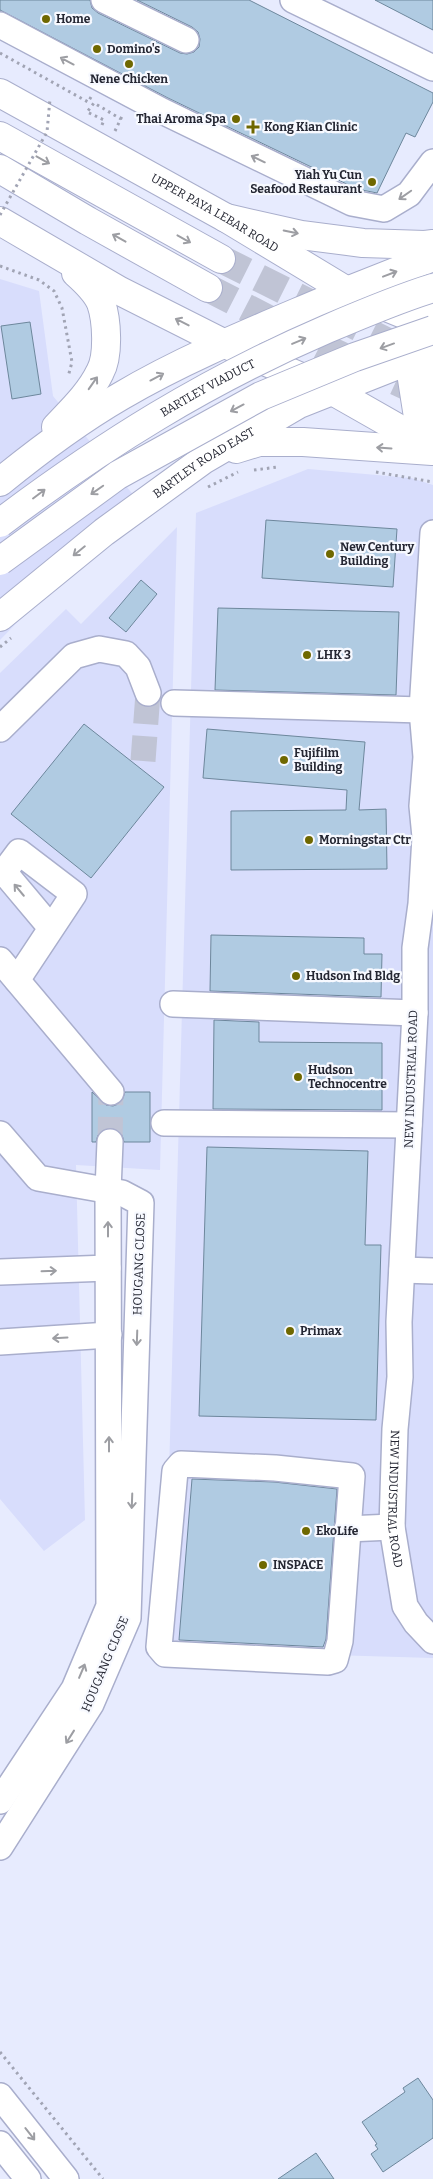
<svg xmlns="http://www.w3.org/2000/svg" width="433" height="2179" font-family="Bitter,serif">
  <rect width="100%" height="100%" fill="#e7ebfe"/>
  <path fill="#d8ddfc" d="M0 279 39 291 53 396 139 502 88 550 0 640Z
    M308 469 411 478 433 485V1658L164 1650 196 513Z
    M177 527 160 1170 76 1165 85 1520 44 1551 0 1499V673L66 609 81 624Z"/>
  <path fill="#b0cbe2" stroke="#6d879c" d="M0 0H90L92 8 98 13 180 53 187 54 194 52 199 47 200 39 198 32 192 27 137 0H249L433 93V102L415 137 406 133 377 193 357 189 168 98 0 10Z
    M375 0H433V30Z
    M30 322 41 394 12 399 1 326Z
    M266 520 397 529 393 587 262 578Z
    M141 580 157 594 126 632 109 618Z
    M218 608 399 612 396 695 215 690Z
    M84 724 164 787 91 878 11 814Z
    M207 729 365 742 359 810 386 809 387 869 231 870V811L346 810 347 790 203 778Z
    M211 935 364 938V954H382L381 997 210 991Z
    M214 1020 259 1022V1042L382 1043V1110L213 1109Z
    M92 1092 106 1105 113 1106 121 1103 125 1092H150V1142H124L122 1135 118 1130 110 1128 103 1130 98 1135 96 1142H92Z
    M207 1147 368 1151 365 1245H381L376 1420 199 1416Z
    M192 1479 274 1482 337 1489 326 1639 323 1647 179 1640Z
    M418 2078 433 2100V2138L383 2172 371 2154 378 2149 375 2145 377 2144 362 2122 405 2092 403 2088Z
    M316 2153 334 2179H278Z"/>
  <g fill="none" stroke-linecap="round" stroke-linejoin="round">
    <path stroke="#c0c4d5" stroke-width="25" stroke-dasharray="25 12" stroke-linecap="butt" d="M143 761 148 693
      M110 1142 111 1092"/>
    <path stroke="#c0c4d5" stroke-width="28" stroke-dasharray="28 14" stroke-linecap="butt" d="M221 259 408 352
      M208 288 325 348 432 398"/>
    <defs>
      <g id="minor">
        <path d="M104 0 186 40"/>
        <path d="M293 0 433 68"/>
        <path d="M0 25 162 111 352 203 384 209 409 194 433 162"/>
        <path id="s1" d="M433 533 422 710 426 757 422 806 425 837 421 904 415 948V1013L399 1322 400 1377 395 1429 392 1527 405 1606 416 1623 433 1641"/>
        <path d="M174 703 422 710"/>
        <path d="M0 729 74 656 99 649 126 654 138 667 148 693"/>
        <path d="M0 960 111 1092"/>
        <path d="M17 980 74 894 19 852 4 872 51 928"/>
        <path d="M173 1004 415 1013"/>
        <path d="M164 1123 409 1125"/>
        <path d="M0 1134 38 1178 122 1193 141 1203 128 1618 91 1704 0 1847"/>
        <path d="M402 1270 433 1271"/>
        <path d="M0 1272 108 1268"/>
        <path d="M0 1342 109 1335"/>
        <path d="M181 1464 275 1468 352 1476 340 1641 335 1660 328 1662 165 1654 159 1647 175 1471Z"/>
        <path d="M347 1529 392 1527"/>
        <path d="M0 1801 74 1689 109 1606 108 1190 110 1142"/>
        <path d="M0 2096 66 2179"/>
        <path d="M0 2144 28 2179"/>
      </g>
      <g id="major">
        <path id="s2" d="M0 93 226 218 347 291 433 326"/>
        <path d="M0 136 221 259"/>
        <path d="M0 169 88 221 208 288"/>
        <path d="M0 221 120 291 225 344 331 390 433 448"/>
        <path d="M433 376 429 379 424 387 433 411"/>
        <path d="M56 427C72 410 90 393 100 372 109 356 107 320 101 303 96 291 85 281 76 273"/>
        <path d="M236 449 259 442H303L432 451"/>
        <path d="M0 482C38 451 78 421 121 396 192 354 271 324 347 291"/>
        <path id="s3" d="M0 617 104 532 203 460 299 404 433 351"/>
      </g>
      <path id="highway" d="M226 218 301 235 363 243 425 245 433 244
        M347 291 433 257
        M433 300 419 320 409 360 418 417 433 440"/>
    </defs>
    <use href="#minor" stroke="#a9aecc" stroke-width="28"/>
    <use href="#major" stroke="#a9aecc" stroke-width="30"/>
    <use href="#highway" stroke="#a9aecc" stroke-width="30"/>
    <path stroke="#a1a4b4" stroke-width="3" stroke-dasharray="2.5 4" stroke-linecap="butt" d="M0 53 88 102 91 97
      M102 125 104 120 87 112 94 103 121 119
      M115 131 123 114
      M0 266 39 280 54 291 62 308 72 362 68 377
      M254 470 278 467
      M376 472 433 482
      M208 487 238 472
      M0 647 11 638
      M0 2052 103 2179"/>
    <use href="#minor" stroke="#fff" stroke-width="25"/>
    <use href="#major" stroke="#fff" stroke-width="28"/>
    <use href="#highway" stroke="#fff" stroke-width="28"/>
    <defs>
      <g id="highway-bridge">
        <path id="s4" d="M0 523C105 444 206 381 327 329 362 314 397 299 433 288"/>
        <path d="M0 561 118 475 261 396 355 357 433 330"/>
      </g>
    </defs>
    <use href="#highway-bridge" stroke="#a9aecc" stroke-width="30" stroke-linecap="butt"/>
    <path stroke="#a1a4b4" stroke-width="3" stroke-dasharray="2.5 4" stroke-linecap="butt" d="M0 215 47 132 50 99"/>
    <use href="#highway-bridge" stroke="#fff" stroke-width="28"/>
  </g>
  <defs><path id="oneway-shaft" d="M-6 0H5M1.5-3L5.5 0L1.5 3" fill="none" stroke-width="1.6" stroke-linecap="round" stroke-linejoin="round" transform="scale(1.25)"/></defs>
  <g stroke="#9d9ea3">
    <use href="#oneway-shaft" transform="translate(67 61) rotate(-152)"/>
    <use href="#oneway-shaft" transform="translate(258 159) rotate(-154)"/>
    <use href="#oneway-shaft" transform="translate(43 160) rotate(29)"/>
    <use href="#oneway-shaft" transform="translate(405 195) rotate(145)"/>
    <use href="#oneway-shaft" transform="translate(291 232) rotate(12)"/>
    <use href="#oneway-shaft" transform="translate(119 238) rotate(-151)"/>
    <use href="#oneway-shaft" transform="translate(184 239) rotate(29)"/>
    <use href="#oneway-shaft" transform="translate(390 274) rotate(-21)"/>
    <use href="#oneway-shaft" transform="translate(182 322) rotate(-153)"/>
    <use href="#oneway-shaft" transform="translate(299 341) rotate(-23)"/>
    <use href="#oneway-shaft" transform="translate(387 346) rotate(160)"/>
    <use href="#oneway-shaft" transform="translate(157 377) rotate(-28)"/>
    <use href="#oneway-shaft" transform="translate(93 383) rotate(-55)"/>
    <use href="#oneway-shaft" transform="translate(237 408) rotate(152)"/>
    <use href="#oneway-shaft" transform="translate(384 448) rotate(-176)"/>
    <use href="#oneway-shaft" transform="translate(97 490) rotate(145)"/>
    <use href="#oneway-shaft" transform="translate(39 494) rotate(-37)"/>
    <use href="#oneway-shaft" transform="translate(79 551) rotate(141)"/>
    <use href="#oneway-shaft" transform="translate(19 890) rotate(-130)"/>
    <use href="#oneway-shaft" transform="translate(108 1229) rotate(-90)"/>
    <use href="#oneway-shaft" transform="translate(49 1271) rotate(-2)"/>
    <use href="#oneway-shaft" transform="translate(60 1338) rotate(177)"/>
    <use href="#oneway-shaft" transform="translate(137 1338) rotate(92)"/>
    <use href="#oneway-shaft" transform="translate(109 1444) rotate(-90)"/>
    <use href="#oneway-shaft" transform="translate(132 1501) rotate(92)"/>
    <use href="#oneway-shaft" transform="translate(82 1671) rotate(-67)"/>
    <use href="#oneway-shaft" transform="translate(70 1737) rotate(122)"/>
    <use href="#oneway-shaft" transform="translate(30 2134) rotate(52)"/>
  </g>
  <g fill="#6f6800" stroke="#f7f9ff" stroke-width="2">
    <circle cx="46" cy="19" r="5"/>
    <circle cx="97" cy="49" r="5"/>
    <circle cx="129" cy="64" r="5"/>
    <circle cx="236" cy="119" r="5"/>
    <path d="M250.5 119.5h5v5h5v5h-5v5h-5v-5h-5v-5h5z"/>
    <circle cx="372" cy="182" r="5"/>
    <circle cx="330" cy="554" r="5"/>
    <circle cx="307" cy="655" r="5"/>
    <circle cx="284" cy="760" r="5"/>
    <circle cx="309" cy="840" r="5"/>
    <circle cx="296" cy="976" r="5"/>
    <circle cx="298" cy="1077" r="5"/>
    <circle cx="290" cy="1331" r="5"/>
    <circle cx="306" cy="1531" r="5"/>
    <circle cx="263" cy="1565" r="5"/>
  </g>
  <g text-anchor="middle" stroke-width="4.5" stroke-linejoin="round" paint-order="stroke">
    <g font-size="12" font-weight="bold" fill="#252733" stroke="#f7f9ff" text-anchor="start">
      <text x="56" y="23">Home</text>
      <text x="107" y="53">Domino's</text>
      <text x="129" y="83" text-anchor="middle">Nene Chicken</text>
      <text x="226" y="123" text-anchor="end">Thai Aroma Spa</text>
      <text x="264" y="131">Kong Kian Clinic</text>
      <text x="362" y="179" text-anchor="end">Yiah Yu Cun<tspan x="362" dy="14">Seafood Restaurant</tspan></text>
      <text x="340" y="551">New Century<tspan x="340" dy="14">Building</tspan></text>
      <text x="317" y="659">LHK 3</text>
      <text x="294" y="757">Fujifilm<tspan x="294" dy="14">Building</tspan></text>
      <text x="319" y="844">Morningstar Ctr</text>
      <text x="306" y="980">Hudson Ind Bldg</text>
      <text x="308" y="1074">Hudson<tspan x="308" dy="14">Technocentre</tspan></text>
      <text x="300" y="1335">Primax</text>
      <text x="316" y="1535">EkoLife</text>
      <text x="273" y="1569">INSPACE</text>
    </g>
    <g font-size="12" fill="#252733" stroke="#f7f9ff">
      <text dy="4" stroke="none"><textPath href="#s2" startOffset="246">UPPER PAYA LEBAR ROAD</textPath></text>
      <text dy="4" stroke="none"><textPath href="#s4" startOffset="248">BARTLEY VIADUCT</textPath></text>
      <text dy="4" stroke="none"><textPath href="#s3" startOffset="256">BARTLEY ROAD EAST</textPath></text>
      <text transform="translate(411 1079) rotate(-88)" y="4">NEW INDUSTRIAL ROAD</text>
      <text transform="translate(139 1264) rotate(-88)" y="4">HOUGANG CLOSE</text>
      <text dy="4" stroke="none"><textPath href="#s1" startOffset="968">NEW INDUSTRIAL ROAD</textPath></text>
      <text transform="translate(105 1664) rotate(-67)" y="4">HOUGANG CLOSE</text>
    </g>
  </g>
</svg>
